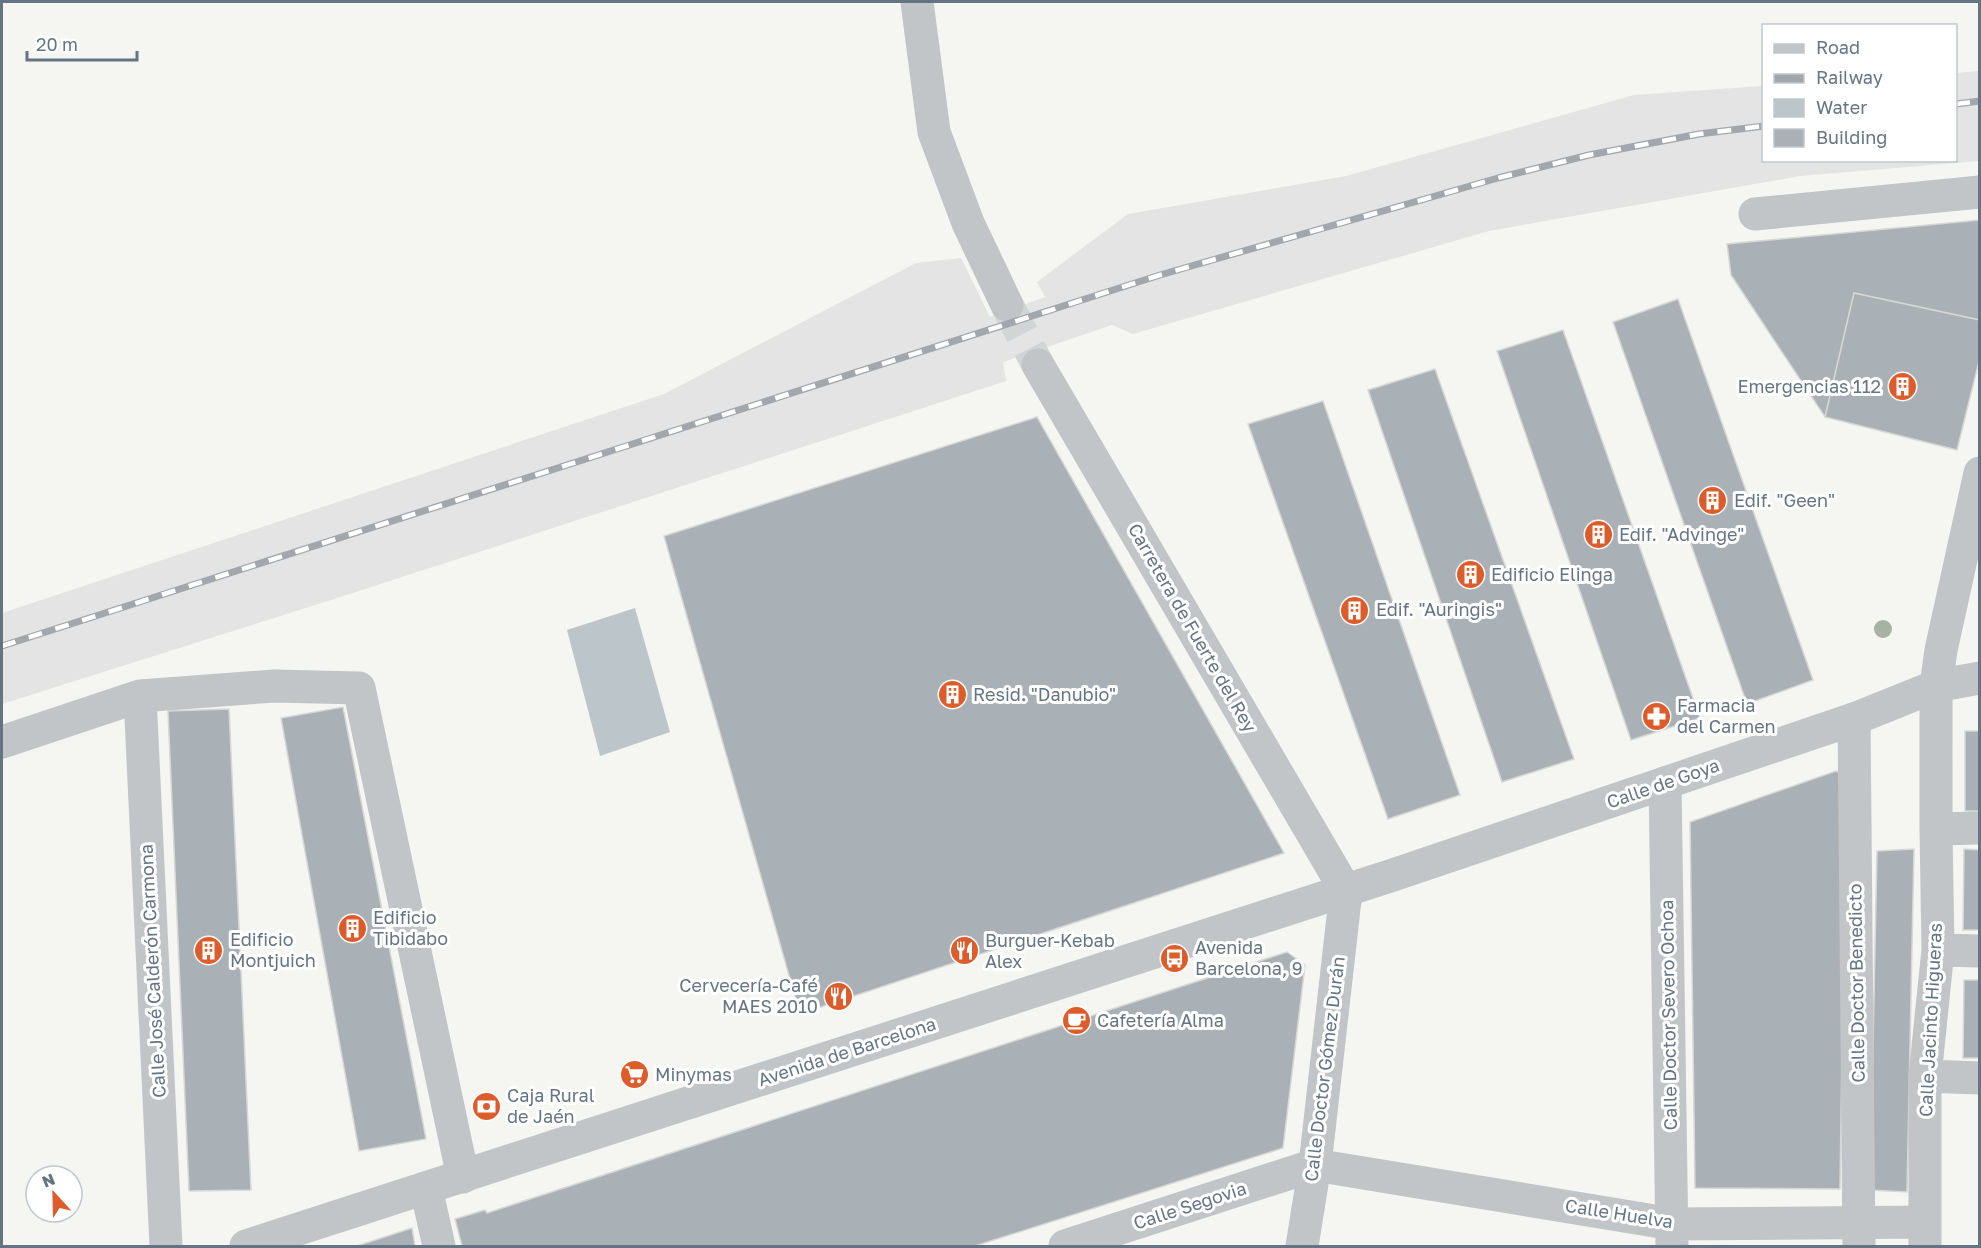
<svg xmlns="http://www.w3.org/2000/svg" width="1981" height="1248" font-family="'Golos Text',sans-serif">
  <rect width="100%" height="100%" fill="#f5f5f2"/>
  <path fill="#e3e4e3" d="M1979 71V161L1800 176 1489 231 1133 334 1112 325 1003 362 1006 381 331 600 2 704V613L664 394 916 263 961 258 990 317 1045 297 1037 282 1128 214 1346 176 1634 95 1763 86 1764 160H1956V73Z"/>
  <path fill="#bcc5ca" d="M635 608 670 732 600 756 567 630Z"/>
  <path fill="#aab1b6" stroke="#d7d7d5" stroke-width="1.5" d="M1980 220V320L1854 293 1825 417 1731 275 1727 244Z
    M1854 293 1980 320V357L1957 450 1825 417Z
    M1678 299 1813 680 1747 704 1613 322Z
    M1563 330 1700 718 1631 740 1497 351Z
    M1435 369 1574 759 1502 782 1368 390Z
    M1323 401 1460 795 1388 819 1248 424Z
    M1037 417 1284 853 800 1014 664 536Z
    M343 707 426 1139 359 1151 281 718Z
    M229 709 251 1190 189 1191 168 711Z
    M1965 731H1980V811H1965Z
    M1836 771 1846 775 1840 1189 1695 1188 1690 822Z
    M1914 849 1907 1192 1870 1190 1877 851Z
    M1964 849 1980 850V930H1963Z
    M1287 952 1305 965 1283 1148 975 1246H462L455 1219 485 1210 487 1213Z
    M1964 980H1980V1058H1963Z
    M412 1228 415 1246H357Z"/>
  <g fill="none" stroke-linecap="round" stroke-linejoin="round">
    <path stroke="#d1d5d6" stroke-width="33" stroke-dasharray="33 16" stroke-linecap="butt" d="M1007 305 1038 365"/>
    <path stroke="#c1c5c8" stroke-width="33" d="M1755 214 1980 192
      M1038 365 1346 891 1315 1165 1302 1246
      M140 696 166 1246
      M1854 719 1859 1246
      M2 742 140 696 274 686 359 688 463 1177
      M1665 783 1672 1245
      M1936 829 1980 828
      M1938 950 1980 951
      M1925 1076 1980 1078
      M426 1188 439 1246
      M1065 1246 1315 1165 1673 1224 1925 1222
      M1925 1246V1076L1938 950 1936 829V686L1941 650 1980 473"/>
    <path stroke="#c1c5c8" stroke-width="33" d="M917 2 934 132 968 223 1007 305
      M246 1246 1393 875 1854 719 1936 686 1980 678"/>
    <defs>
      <path id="rail" d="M1956 104 1980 101
        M2 646 1160 275 1498 178 1589 155 1699 134 1764 126"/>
    </defs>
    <use href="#rail" stroke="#a2a7ad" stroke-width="7"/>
    <use href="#rail" stroke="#fff" stroke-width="4.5" stroke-dasharray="14" stroke-linecap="butt"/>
  </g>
  <circle fill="#a7b1a4" cx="1883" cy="629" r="9"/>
  <defs>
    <symbol id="building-disc" viewBox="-11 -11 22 22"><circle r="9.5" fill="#dd5c2b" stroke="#fff"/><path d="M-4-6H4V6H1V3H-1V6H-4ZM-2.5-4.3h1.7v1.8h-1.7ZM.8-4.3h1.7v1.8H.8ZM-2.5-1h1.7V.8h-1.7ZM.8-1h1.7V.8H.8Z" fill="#fff"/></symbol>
    <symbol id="pharmacy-disc" viewBox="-11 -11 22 22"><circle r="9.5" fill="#dd5c2b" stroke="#fff"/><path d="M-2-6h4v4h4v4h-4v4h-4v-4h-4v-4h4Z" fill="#fff"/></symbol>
    <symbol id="restaurant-disc" viewBox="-11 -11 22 22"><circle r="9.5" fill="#dd5c2b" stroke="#fff"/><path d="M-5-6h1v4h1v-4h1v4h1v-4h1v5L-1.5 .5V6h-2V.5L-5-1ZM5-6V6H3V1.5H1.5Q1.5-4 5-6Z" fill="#fff"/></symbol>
    <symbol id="bus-disc" viewBox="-11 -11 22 22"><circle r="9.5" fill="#dd5c2b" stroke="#fff"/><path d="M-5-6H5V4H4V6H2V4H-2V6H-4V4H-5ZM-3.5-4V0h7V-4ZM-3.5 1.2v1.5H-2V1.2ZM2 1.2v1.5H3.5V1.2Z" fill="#fff"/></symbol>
    <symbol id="cafe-disc" viewBox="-11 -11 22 22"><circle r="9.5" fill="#dd5c2b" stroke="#fff"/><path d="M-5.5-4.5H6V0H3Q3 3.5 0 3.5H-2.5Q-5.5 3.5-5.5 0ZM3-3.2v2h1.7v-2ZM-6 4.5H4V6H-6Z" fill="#fff"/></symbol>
    <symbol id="supermarket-disc" viewBox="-11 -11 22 22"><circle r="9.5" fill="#dd5c2b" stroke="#fff"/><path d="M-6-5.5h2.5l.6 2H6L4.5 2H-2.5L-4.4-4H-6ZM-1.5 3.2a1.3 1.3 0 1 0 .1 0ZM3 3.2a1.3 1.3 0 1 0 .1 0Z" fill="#fff"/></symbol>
    <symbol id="bank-disc" viewBox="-11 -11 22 22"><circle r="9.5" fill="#dd5c2b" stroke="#fff"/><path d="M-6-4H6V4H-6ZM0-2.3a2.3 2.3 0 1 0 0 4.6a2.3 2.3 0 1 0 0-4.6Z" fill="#fff"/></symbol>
  </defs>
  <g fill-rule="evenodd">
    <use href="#building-disc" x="1886" y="370" width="33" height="33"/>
    <use href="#building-disc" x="1696" y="484" width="33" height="33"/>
    <use href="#building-disc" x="1582" y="518" width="33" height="33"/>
    <use href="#building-disc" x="1454" y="558" width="33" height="33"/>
    <use href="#building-disc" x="1338" y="594" width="33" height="33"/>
    <use href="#building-disc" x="936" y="678" width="33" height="33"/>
    <use href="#pharmacy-disc" x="1640" y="700" width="33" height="33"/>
    <use href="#building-disc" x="336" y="912" width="33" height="33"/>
    <use href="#building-disc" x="192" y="934" width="33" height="33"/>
    <use href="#restaurant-disc" x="948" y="934" width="33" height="33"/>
    <use href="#bus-disc" x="1158" y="942" width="33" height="33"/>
    <use href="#restaurant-disc" x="822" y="980" width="33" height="33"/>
    <use href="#cafe-disc" x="1060" y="1004" width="33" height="33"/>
    <use href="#supermarket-disc" x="618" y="1058" width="33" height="33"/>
    <use href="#bank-disc" x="470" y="1090" width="33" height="33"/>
  </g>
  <g text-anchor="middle" stroke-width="6" stroke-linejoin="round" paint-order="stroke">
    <g font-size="18" fill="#657482" stroke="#fff" text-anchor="start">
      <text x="1881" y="393" text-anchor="end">Emergencias 112</text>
      <text x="1734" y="507">Edif. "Geen"</text>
      <text x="1619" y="541">Edif. "Advinge"</text>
      <text x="1491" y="581">Edificio Elinga</text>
      <text x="1376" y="616">Edif. "Auringis"</text>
      <text x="973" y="701">Resid. "Danubio"</text>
      <text x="1677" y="712">Farmacia<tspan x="1677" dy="21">del Carmen</tspan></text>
      <text x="373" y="924">Edificio<tspan x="373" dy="21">Tibidabo</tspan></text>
      <text x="230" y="946">Edificio<tspan x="230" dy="21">Montjuich</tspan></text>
      <text x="985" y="947">Burguer-Kebab<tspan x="985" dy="21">Alex</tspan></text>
      <text x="1195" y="954">Avenida<tspan x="1195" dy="21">Barcelona, 9</tspan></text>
      <text x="818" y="992" text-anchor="end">Cervecería-Café<tspan x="818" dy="21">MAES 2010</tspan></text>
      <text x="1097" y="1027">Cafetería Alma</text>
      <text x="655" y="1081">Minymas</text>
      <text x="507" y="1102">Caja Rural<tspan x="507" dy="21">de Jaén</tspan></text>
    </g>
    <g font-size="18" fill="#657482" stroke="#fff">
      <text transform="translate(1192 628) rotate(60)" y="6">Carretera de Fuerte del Rey</text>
      <text transform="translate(1663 784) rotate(-19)" y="6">Calle de Goya</text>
      <text transform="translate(153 971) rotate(-93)" y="6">Calle José Calderón Carmona</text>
      <text transform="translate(1857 983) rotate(-91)" y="6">Calle Doctor Benedicto</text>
      <text transform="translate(1669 1015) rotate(-91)" y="6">Calle Doctor Severo Ochoa</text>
      <text transform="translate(1931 1020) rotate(-87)" y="6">Calle Jacinto Higueras</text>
      <text transform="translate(847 1052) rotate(-18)" y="6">Avenida de Barcelona</text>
      <text transform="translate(1325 1069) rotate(-83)" y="6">Calle Doctor Gómez Durán</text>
      <text transform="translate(1190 1206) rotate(-18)" y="6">Calle Segovia</text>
      <text transform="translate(1619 1214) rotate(9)" y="6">Calle Huelva</text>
    </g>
  </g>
  <rect width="1981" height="1248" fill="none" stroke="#657482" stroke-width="6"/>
  <rect x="1762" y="24" width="195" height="138" fill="#ffffff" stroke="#c1c7cd" stroke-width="1.5"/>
  <rect x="1774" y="44" width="30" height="9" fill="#c1c5c8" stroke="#c1c7cd" stroke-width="1.5"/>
  <text x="1816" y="54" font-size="18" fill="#657482">Road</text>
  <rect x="1774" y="74" width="30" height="9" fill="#a2a7ad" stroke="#c1c7cd" stroke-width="1.5"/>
  <text x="1816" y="84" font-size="18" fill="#657482">Railway</text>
  <rect x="1774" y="99" width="30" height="18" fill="#bcc5ca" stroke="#c1c7cd" stroke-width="1.5"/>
  <text x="1816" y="114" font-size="18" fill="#657482">Water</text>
  <rect x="1774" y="129" width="30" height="18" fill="#aab1b6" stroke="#c1c7cd" stroke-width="1.5"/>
  <text x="1816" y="144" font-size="18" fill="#657482">Building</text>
  <g transform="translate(54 1194) rotate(338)"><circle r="28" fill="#ffffff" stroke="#c1c7cd" stroke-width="1.5"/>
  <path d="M0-4.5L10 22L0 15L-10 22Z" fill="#dd5c2b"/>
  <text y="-9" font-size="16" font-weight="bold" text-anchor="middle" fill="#657482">N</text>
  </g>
  <path d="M27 51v9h110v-9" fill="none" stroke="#657482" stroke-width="3"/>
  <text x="36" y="51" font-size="18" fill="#657482" stroke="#ffffff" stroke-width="4.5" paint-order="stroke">20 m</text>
</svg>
